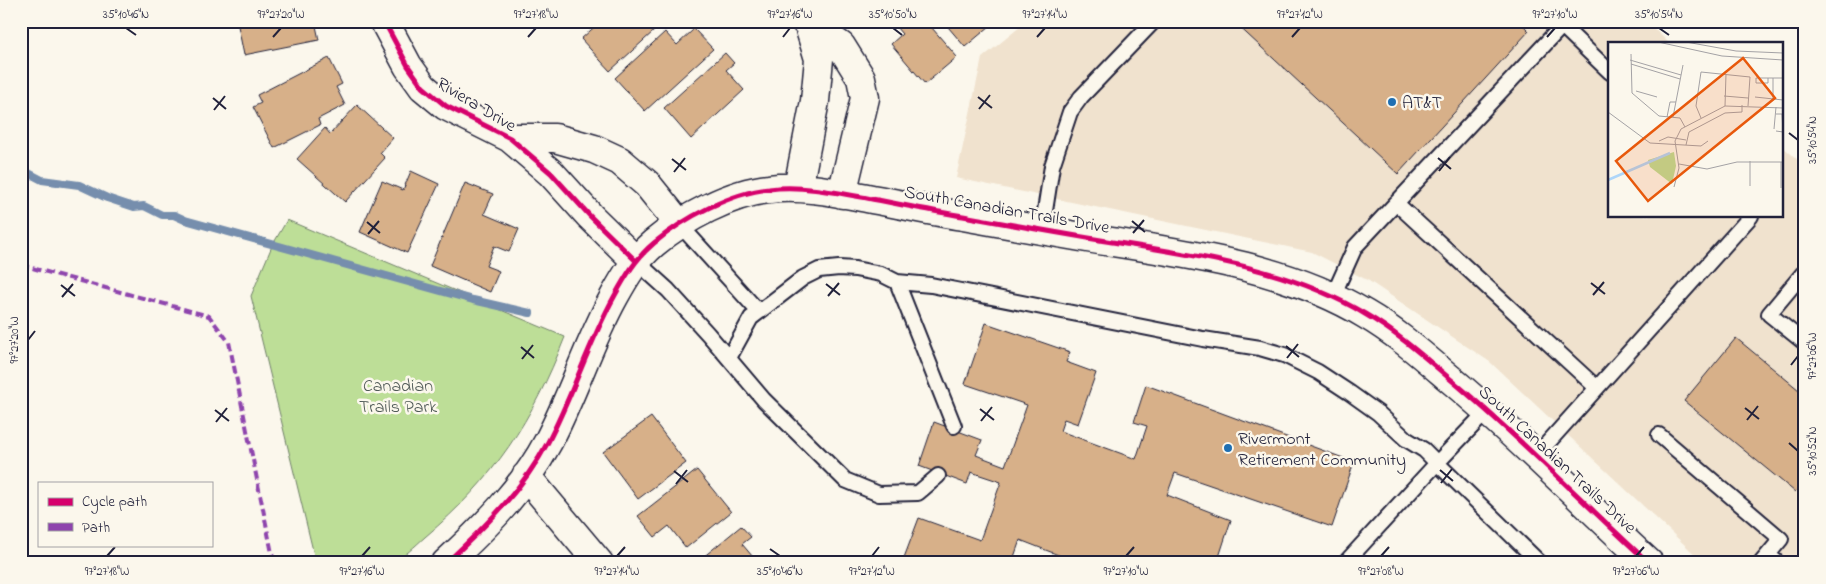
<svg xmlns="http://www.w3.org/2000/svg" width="1826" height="584" font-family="'Indie Flower',sans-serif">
  <rect width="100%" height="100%" fill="#fbf7ec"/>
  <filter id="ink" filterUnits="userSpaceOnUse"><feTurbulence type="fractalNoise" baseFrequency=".02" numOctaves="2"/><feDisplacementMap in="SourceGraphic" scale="10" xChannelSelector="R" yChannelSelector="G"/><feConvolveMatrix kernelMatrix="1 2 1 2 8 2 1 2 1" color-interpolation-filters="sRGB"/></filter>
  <g filter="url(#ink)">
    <path fill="#f0e2ce" d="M1027 21H1646L1670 44H1610V216H1782V146L1805 166V563H1704L1490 362 1369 281 1312 252 956 178 982 58Z"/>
    <path fill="#bdde97" stroke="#708069" d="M287 220 565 337C532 421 495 478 425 537 417 544 402 559 392 563 387 564 379 563 373 563 354 563 335 563 316 563L251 296 272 246Z"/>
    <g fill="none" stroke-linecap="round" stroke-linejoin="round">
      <path stroke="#768ead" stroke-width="8" d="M21 169 42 180 79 185 107 198 134 207 144 206 162 215H174L185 220 473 300 530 313"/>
    </g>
    <path fill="#d7b089" stroke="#22223b" d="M237 21H315L319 40 244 55Z
      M601 21H665L610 71 581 39Z
      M891 21H926L957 57 925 84 891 44 902 34Z
      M943 21H996L965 47Z
      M1233 21H1519L1529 31 1398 174Z
      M694 29 713 49 645 111 615 78 665 32 677 45Z
      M725 53 734 63 726 70 744 90 691 139 664 108Z
      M329 58 342 84 336 87 345 105 318 119 320 125 274 148 253 107 261 103 257 95Z
      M357 105 393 138 380 153 385 158 345 202 297 159 325 128 330 134Z
      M411 171 439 184 407 253 360 232 382 181 403 190Z
      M465 183 493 194 484 214 519 229 509 252 494 246 486 266 499 271 490 292 430 266Z
      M986 323 1070 352 1066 362 1096 373 1078 424 1064 419 1060 431 1136 459 1147 426 1134 422 1146 385 1354 462 1332 527 1175 473 1167 495 1231 520 1217 563H1154L1144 559 1142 563H1079L1020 540 1014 557 1026 561V563H902L919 518 980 540 1001 482 971 472 967 484 919 466 934 422 982 440 976 455 1005 466 1027 405 965 384Z
      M1736 338 1805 395V480L1795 492 1684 401Z
      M651 417 686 463 638 499 603 452Z
      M697 470 731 512 686 548 669 526 655 537 638 516Z
      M741 526 751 537 742 544 758 563H696Z"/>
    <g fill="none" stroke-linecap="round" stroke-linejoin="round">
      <defs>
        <path id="lane" d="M1557 21 1610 72
          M1396 203 1597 388
          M680 225 759 312
          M1042 230 1052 166 1070 112 1081 97 1154 21
          M636 261 668 290 708 334 764 400 845 480 879 494 918 493 938 476
          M1805 271 1769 314 1805 343
          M897 282 954 426
          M1333 296 1355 247 1562 26
          M729 358 751 318 803 278 819 270 839 268 855 269 881 274 897 282 931 285 1203 339 1260 348 1284 355 1318 372 1350 393 1378 413 1406 439 1424 450 1437 463 1487 411
          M1659 435 1781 539 1761 563
          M1536 456 1751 216
          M1768 555 1778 563
          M1345 563 1437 463 1540 563"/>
        <path id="street" d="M384 21 408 66 423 87 446 106 510 138 551 173 590 216 636 261
          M805 21 841 46 861 78 865 98 842 194
          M510 138H555L594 149 620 161 647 184 680 225
          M798 188 815 101 819 59 808 23
          M526 476 599 563
          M446 563C485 527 523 489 548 442 573 395 588 344 614 297 625 277 636 258 654 243 684 218 730 193 769 189 801 185 835 192 867 198 899 204 931 211 963 216 1013 225 1063 234 1112 242 1196 255 1291 269 1365 314 1396 332 1422 355 1449 378 1519 436 1582 502 1649 563"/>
      </defs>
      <use href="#lane" stroke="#22223b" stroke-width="18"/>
      <use href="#street" stroke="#22223b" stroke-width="31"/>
      <use href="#lane" stroke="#fbf7ec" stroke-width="14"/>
      <use href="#street" stroke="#fbf7ec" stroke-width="28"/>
      <path stroke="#8e44ad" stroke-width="4" stroke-dasharray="8 4" stroke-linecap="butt" d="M21 265 209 316 229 342 274 563"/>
      <defs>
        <path id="cycleway" d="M384 21 408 66 423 87 446 106 510 138 551 173 590 216 636 261
          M446 563C485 527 523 489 548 442 573 395 588 344 614 297 625 277 636 258 654 243 684 218 730 193 769 189 801 185 835 192 867 198 899 204 931 211 963 216 1013 225 1063 234 1112 242 1196 255 1291 269 1365 314 1396 332 1422 355 1449 378 1519 436 1582 502 1649 563"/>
      </defs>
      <use href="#cycleway" stroke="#fbf7ec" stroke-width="8"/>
      <use href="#cycleway" stroke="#d6006c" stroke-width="5"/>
    </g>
  </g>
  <path fill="none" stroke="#22223b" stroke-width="2" d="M126 28 136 35M893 28 902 35M1659 28 1669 35M273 37 281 28M528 37 536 28M783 37 790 28M1037 37 1045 28M1292 37 1300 28M1547 37 1555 28M978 97 992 108M213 98 226 109M979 109 990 95M214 110 225 96M1789 133 1798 140M1438 158 1451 169M672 159 686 170M1439 171 1450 157M674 172 685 158M1132 221 1145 232M367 222 380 233M1133 233 1144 220M368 234 379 221M1591 283 1605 294M826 284 840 295M61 285 75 296M1593 295 1604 282M828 296 839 283M62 297 73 284M28 340 35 331M1286 346 1299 357M521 347 534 358M1287 358 1298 344M522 359 533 345M1791 365 1798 356M1745 408 1759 419M980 409 994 420M215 410 229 421M1747 420 1758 406M981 421 992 407M216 422 227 408M1789 443 1798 451M1440 470 1453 481M674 471 688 482M1441 483 1452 469M676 484 687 470M770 549 780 556M107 556 115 547M362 556 370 547M617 556 625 547M872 556 879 547M1126 556 1134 547M1381 556 1389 547M1636 556 1644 547"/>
  <g fill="#1f6fb2" stroke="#fbf7ec" stroke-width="2">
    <circle cx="1392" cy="102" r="5"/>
    <circle cx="1228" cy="448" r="5"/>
  </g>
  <g text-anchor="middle" stroke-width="5" stroke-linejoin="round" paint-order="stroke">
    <g font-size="18" fill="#22223b" stroke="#fbf7ec" text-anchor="start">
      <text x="1402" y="108">AT&amp;T</text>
      <text x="1238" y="444">Rivermont<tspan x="1238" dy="21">Retirement Community</tspan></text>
    </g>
    <g font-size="18" fill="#22223b" stroke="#fbf7ec">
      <text transform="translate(477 104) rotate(31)" y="6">Riviera Drive</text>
      <text transform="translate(1007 209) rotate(10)" y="6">South Canadian Trails Drive</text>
      <text transform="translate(1558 459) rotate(43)" y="6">South Canadian Trails Drive</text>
    </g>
    <g font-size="18" fill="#505a57" stroke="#fbf7ec">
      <text x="398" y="391">Canadian<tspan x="398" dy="21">Trails Park</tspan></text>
    </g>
  </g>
  <g transform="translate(1608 42)">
    <rect width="175" height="175" fill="#fbf7ec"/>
    <path d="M66 110 68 124 64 142 42 125 40 118Z" fill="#bdde97"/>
    <path fill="none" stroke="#aed6f9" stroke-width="2.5" d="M0 138 62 111"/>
    <path fill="none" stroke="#a4a2a5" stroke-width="1" d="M50 0 114 14 175 18M78 0 128 9 175 11M23 12 24 51 51 74 72 76 77 85M22 18 73 33M23 22 72 37M160 36V41H148V36H175M28 49 49 55M116 54 140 56M147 55 175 58M165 58V36M117 64 118 32M0 70 42 101 93 104 100 99M59 75 62 60H68M65 75 75 23M93 76 88 64 93 30 142 35 140 64M166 87 168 65M168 89 175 90 174 72H168M51 99 60 95 78 98M78 103 81 90 117 71 134 70V63M142 119V144M173 120V146M71 122 99 127 129 120H175M66 145 71 126 67 99 73 87 117 64 175 66"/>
    <path fill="#e8590c" fill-opacity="0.15" stroke="#e8590c" stroke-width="2.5" d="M135 16 167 56 40 159 8 119Z"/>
    <rect width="175" height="175" fill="none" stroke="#22223b" stroke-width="2.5"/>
  </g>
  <rect width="1826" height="584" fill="none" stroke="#fbf7ec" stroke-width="55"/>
  <rect x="38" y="482" width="175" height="65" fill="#fbf7ec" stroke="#a4a2a5"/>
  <rect x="48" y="498" width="25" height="8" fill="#d6006c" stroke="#a4a2a5"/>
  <text x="82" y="506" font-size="15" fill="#22223b">Cycle path</text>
  <rect x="48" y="523" width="25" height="8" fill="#8e44ad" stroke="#a4a2a5"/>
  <text x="82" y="532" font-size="15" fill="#22223b">Path</text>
  <rect x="28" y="28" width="1770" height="528" fill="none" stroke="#22223b" stroke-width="2"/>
  <g font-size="12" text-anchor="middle" fill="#22223b">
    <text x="126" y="18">35°10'46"N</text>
    <text x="281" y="18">97°27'20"W</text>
    <text x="536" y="18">97°27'18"W</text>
    <text x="790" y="18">97°27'16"W</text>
    <text x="893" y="18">35°10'50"N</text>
    <text x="1045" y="18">97°27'14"W</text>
    <text x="1300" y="18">97°27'12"W</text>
    <text x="1555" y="18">97°27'10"W</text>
    <text x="1659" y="18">35°10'54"N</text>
    <text transform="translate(1812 140) rotate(-90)" y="4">35°10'54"N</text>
    <text transform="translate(14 340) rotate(-90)" y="4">97°27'20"W</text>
    <text transform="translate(1812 356) rotate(-90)" y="4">97°27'06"W</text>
    <text transform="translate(1812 451) rotate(-90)" y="4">35°10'52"N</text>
    <text x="107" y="575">97°27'18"W</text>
    <text x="362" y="575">97°27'16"W</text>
    <text x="617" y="575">97°27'14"W</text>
    <text x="780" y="575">35°10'46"N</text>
    <text x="872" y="575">97°27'12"W</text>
    <text x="1126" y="575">97°27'10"W</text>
    <text x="1381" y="575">97°27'08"W</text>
    <text x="1636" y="575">97°27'06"W</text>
  </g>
</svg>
